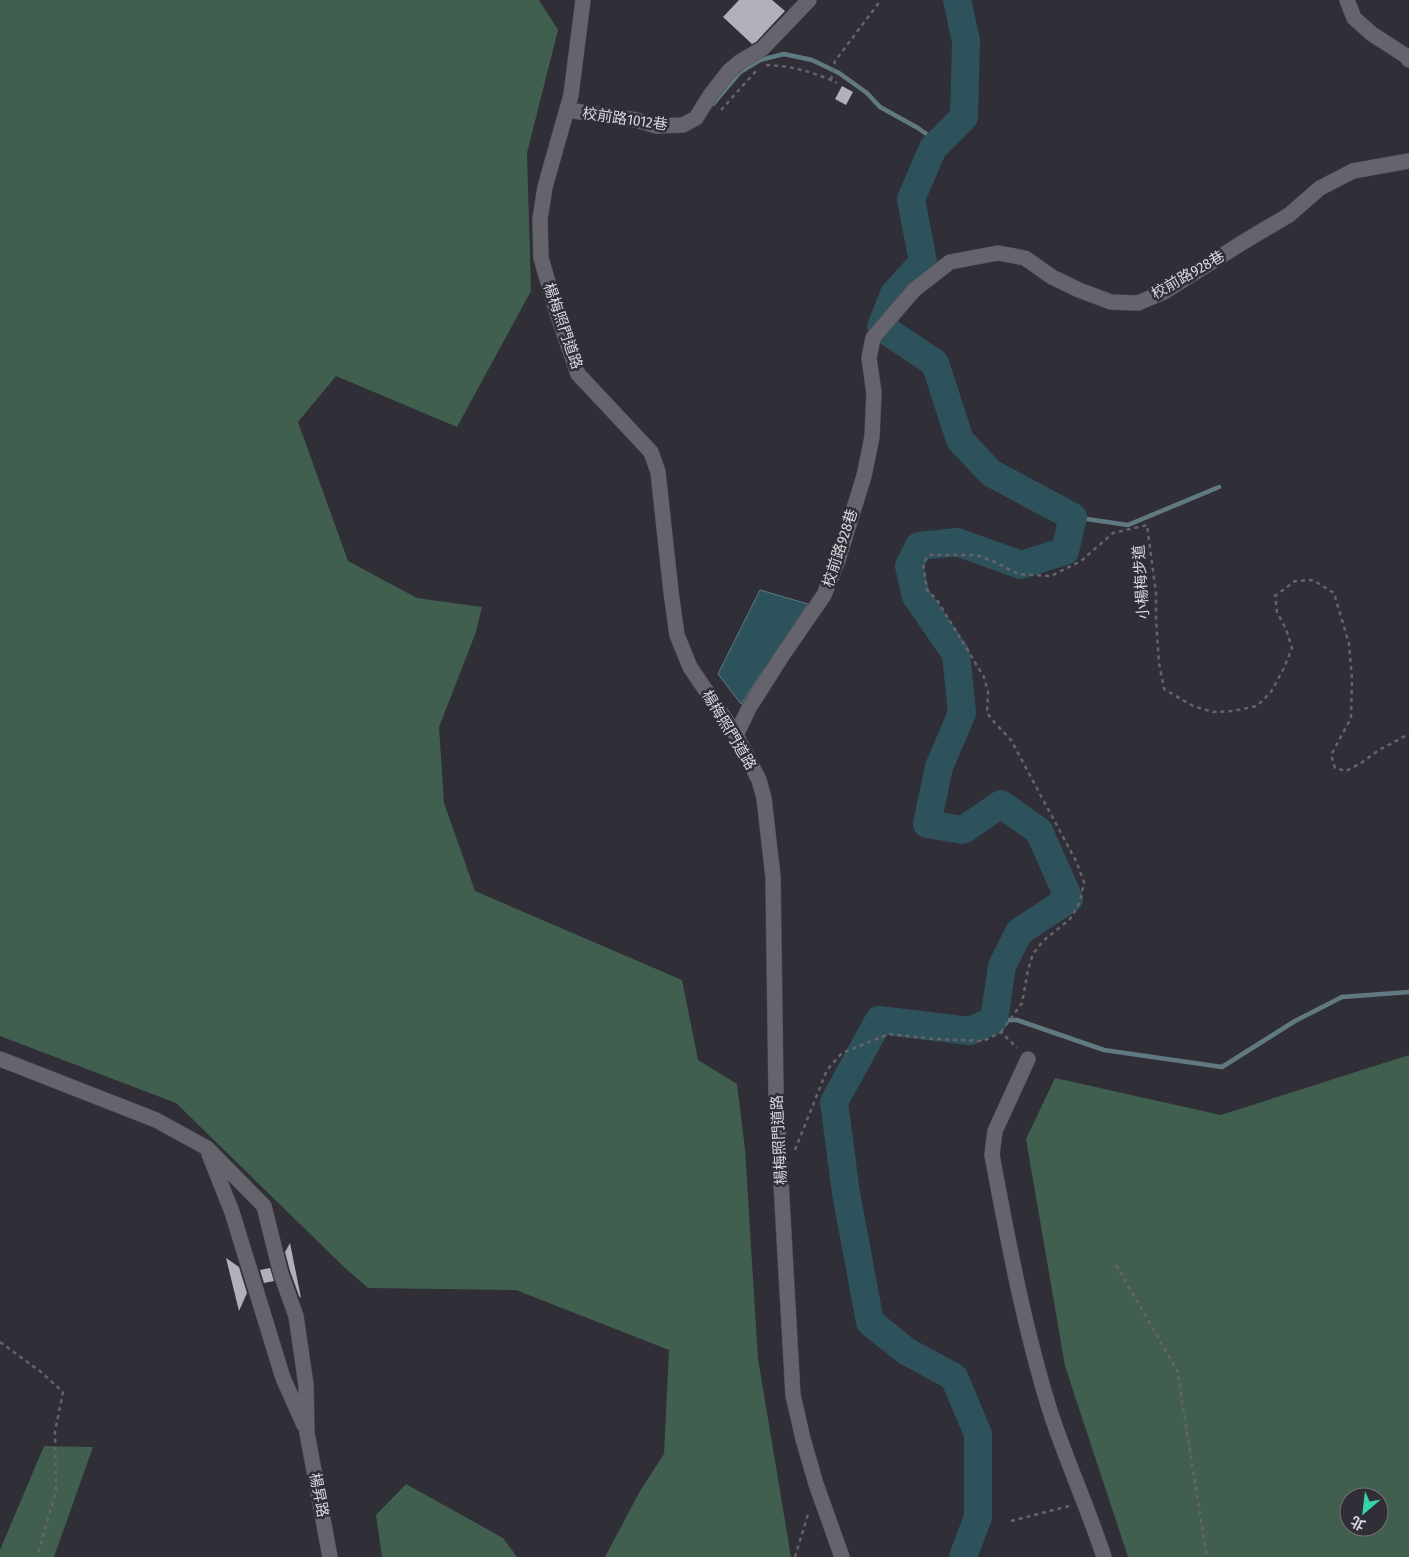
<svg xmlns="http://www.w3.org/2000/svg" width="1409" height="1557" font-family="'Fira Sans Condensed','Noto Sans TC',sans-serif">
  <rect width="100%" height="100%" fill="#302e37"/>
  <path fill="#405f4f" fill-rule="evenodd" d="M0 0H539L558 30 527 153 531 291 457 427 336 376 298 422 348 561 417 598 482 607 476 632 439 727 444 803 475 891 682 980 698 1060 737 1084 745 1149 758 1359 791 1557H605L640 1491 664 1454 669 1350 516 1290 368 1288 344 1267 176 1103 0 1036Z
    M1409 1055V1557H1128L1065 1366 1026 1139 1055 1078 1221 1115ZM1349 1497H1379V1527H1349Z
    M44 1446 93 1447 54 1557H0V1550Z
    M406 1484 503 1538 517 1557H382L376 1515Z"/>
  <path fill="#2e525b" stroke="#617a82" d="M760 590 808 604 741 704 718 674Z"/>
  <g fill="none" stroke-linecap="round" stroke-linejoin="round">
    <path stroke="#617a82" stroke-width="4.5" d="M713 104 740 72 760 60 784 54 812 60 839 73 867 93 880 107 918 128 939 143
      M1073 517 1128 525 1219 487
      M994 1020H1017L1104 1050 1222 1067 1295 1021 1342 997 1409 992"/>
    <path stroke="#2e525b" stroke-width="28" d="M957 0 966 41 964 117 933 148 911 199 923 262 894 294 881 327 935 363 960 440 991 473 1073 517 1065 551 1021 565 957 542 919 546 909 566 916 596 956 654 962 713 939 767 927 824 963 830 1001 804 1039 831 1069 899 1019 932 1002 966 994 1020 970 1031 879 1020 834 1102 846 1193 870 1322 906 1351 954 1377 978 1434V1517L963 1557"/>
  </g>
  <path fill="#b2b0bb" d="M739 0H772L785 11 756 42 752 44 723 17Z
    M842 86 853 92 846 105 835 99Z
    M290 1243 301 1298 299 1296 290 1271 285 1252Z
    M226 1258 239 1267 247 1293 239 1311Z
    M270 1268 274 1281 264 1283 260 1270Z"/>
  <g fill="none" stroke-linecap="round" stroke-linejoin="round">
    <defs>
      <path id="minor" d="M583 0 571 95 545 187 540 219 541 258 557 313 578 374 651 452 658 472 671 592 677 635 690 667 736 735 759 780 764 798 773 877 776 1094 793 1395 803 1439 816 1484 842 1557
        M1347 0 1354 18 1372 34 1406 56 1409 60
        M567 110 636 120 657 126 683 125 696 118 711 94 729 71 741 61 762 49 809 0
        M736 735 749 708 782 656 824 595 838 560 864 476 872 437 874 393 869 358 873 338 914 290 950 262 998 253 1025 258 1052 277 1079 290 1111 302 1138 303 1164 292 1245 241 1289 215 1320 188 1353 171 1409 161
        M0 1059 156 1120 207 1148 264 1206 281 1274 296 1316 306 1385 307 1433 330 1557
        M1028 1059 995 1131 992 1155C1008 1241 1024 1327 1050 1411 1066 1460 1088 1508 1104 1557
        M209 1154 232 1212 283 1378 304 1425"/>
    </defs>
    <use href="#minor" stroke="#4d4c53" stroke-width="16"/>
    <path stroke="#65636b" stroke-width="2.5" stroke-dasharray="4 4" stroke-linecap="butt" d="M766 65C792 66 814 72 837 83
      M831 80 835 61 881 0
      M721 110 756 71
      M1001 1032 1022 1003 1028 970 1033 954 1043 941 1070 919 1080 902 1084 882 1076 861 1011 740 995 723 987 713 988 692 984 677 937 600 927 590 923 563 929 555H976L993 561 1018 574 1051 576 1081 561 1113 533 1147 525 1156 593V619L1159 663 1164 689 1193 706 1213 712 1233 711 1257 706 1271 692 1284 668 1292 648 1286 629 1277 612 1275 596 1295 581 1313 580 1334 593 1349 644 1352 679 1351 718 1331 755 1335 768 1346 771 1361 763 1379 750 1409 734
      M795 1150 827 1070 842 1053 889 1034 934 1039 984 1041 1001 1032 1017 1048
      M1116 1265 1177 1370 1207 1557
      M0 1342 41 1372 63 1392 55 1432 56 1491 37 1557
      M1011 1521 1069 1506
      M795 1557 809 1511"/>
    <use href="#minor" stroke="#65636c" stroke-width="15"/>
  </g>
  <g text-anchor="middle" stroke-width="5" stroke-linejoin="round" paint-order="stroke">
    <g font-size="15" fill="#d7d6dc" stroke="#302e37">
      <text transform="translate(625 119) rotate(8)" y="5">校前路1012巷</text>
      <text transform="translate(1188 275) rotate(-30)" y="5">校前路928巷</text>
      <text transform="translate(563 326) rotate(71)" y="5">楊梅照門道路</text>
      <text transform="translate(840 548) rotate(-72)" y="5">校前路928巷</text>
      <text transform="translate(1141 582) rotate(-94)" y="5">小楊梅步道</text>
      <text transform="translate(729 730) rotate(59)" y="5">楊梅照門道路</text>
      <text transform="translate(779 1140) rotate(-93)" y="5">楊梅照門道路</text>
      <text transform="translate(319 1495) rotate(79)" y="5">楊昇路</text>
    </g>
  </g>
  <g transform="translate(1364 1512) rotate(208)"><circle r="24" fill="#302e37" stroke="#737179"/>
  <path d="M0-4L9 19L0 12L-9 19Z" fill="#37d4a6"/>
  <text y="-8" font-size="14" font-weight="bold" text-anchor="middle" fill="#d7d6dc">北</text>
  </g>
</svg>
